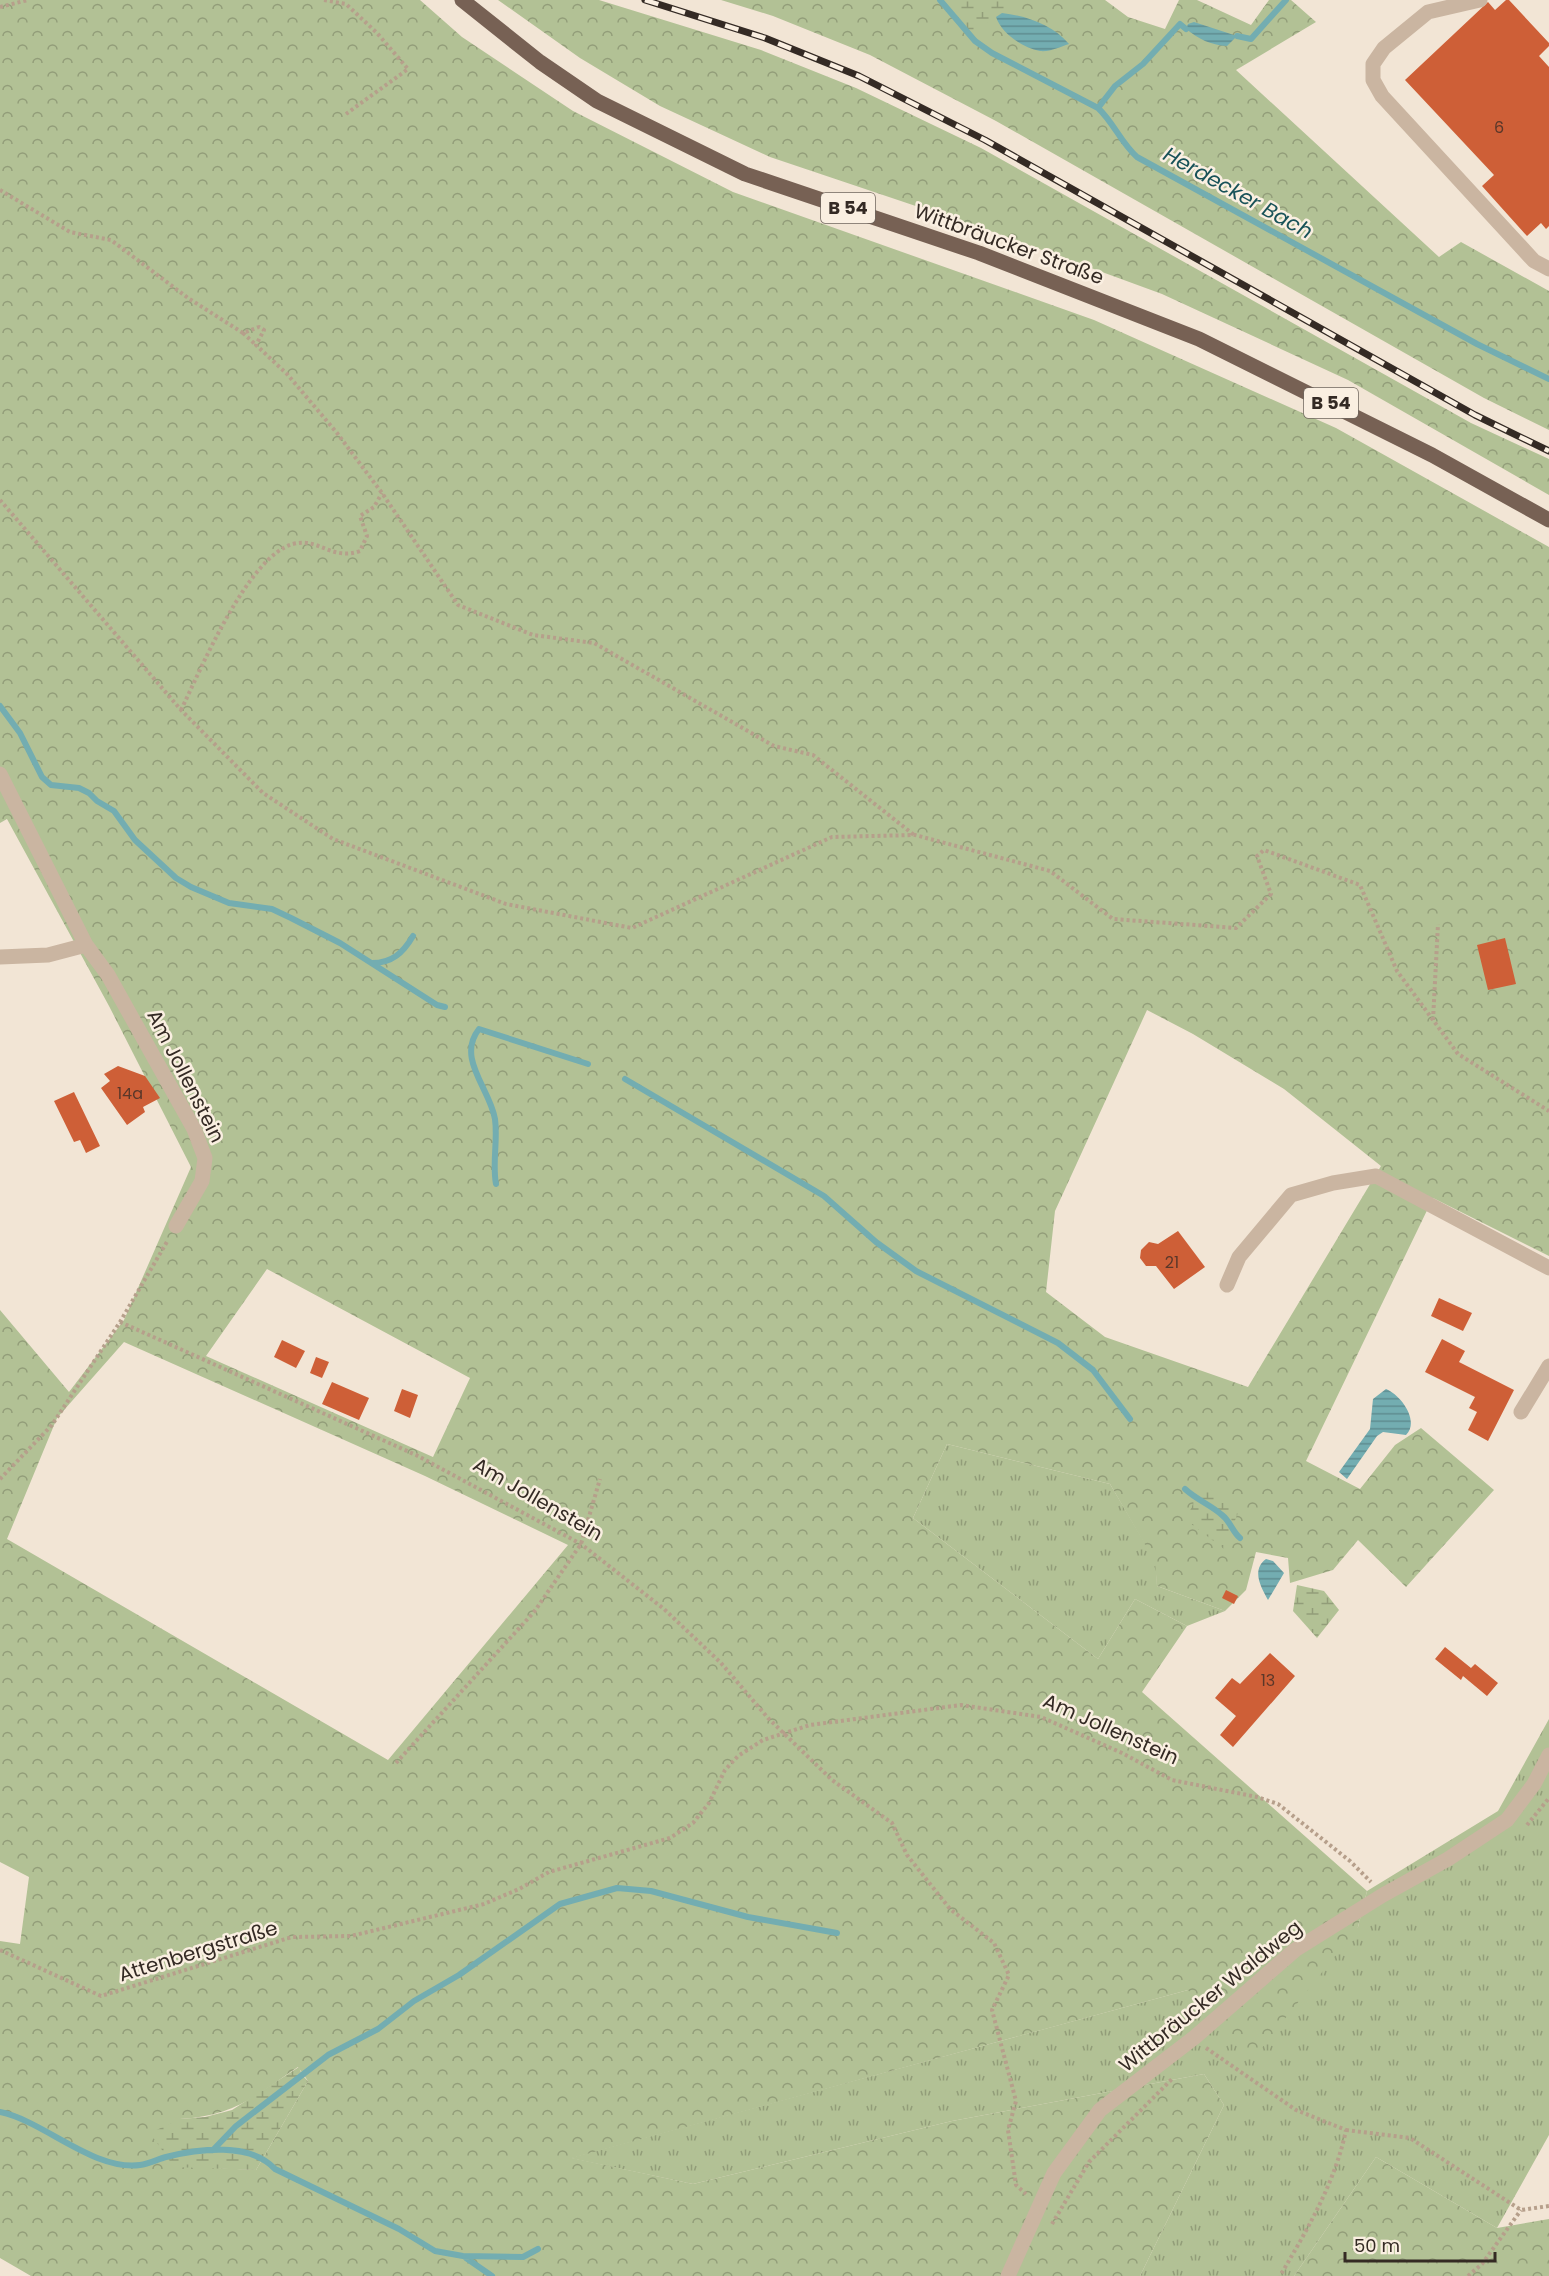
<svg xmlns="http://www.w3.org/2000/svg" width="1549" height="2276" font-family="Poppins,sans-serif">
  <defs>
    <pattern id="grass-tufts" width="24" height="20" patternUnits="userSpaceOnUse" patternTransform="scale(1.5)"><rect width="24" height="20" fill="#b2c195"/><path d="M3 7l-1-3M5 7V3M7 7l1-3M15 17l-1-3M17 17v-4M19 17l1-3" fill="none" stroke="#929d79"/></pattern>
    <pattern id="forest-crowns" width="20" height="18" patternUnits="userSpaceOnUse" patternTransform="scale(1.5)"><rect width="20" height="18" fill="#b2c195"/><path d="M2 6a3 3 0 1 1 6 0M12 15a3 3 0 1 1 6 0" fill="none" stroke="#929d79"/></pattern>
    <pattern id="wetland-marsh" width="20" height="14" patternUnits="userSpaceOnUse" patternTransform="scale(1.5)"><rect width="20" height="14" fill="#b2c195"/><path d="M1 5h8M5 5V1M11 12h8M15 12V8" fill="none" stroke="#929d79"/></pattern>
    <pattern id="water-rules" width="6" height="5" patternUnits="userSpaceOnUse" patternTransform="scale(1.5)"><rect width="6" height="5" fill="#73adb1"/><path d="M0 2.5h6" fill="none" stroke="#5f8d90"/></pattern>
  </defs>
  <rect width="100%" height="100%" fill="#f2e5d5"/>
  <path fill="url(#grass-tufts)" d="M947 1444 1110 1484 1156 1562 1157 1586 1225 1611 1187 1626 1135 1599 1098 1659 913 1518Z
    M1549 1719V2135L1497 2228 1376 2157 1294 2276H1140L1224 2105 1204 2074 952 2121 693 2184 570 2158 1188 1990 1358 1927 1367 1891 1498 1811Z"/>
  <path fill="url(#forest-crowns)" fill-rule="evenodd" d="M0 0H420L462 37 573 111 733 192 1094 320 1336 428 1549 547V1256L1433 1198 1306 1461 1360 1489 1395 1445 1421 1428 1494 1490 1406 1587 1358 1540 1333 1570 1290 1583 1288 1558 1256 1552 1246 1590 1225 1611 1157 1586 1155 1562 1110 1484 947 1444 913 1518 1098 1659 1135 1599 1187 1626 1142 1692 1367 1891 1358 1927 1253 2059 1188 1990 572 2158 693 2184 952 2121 1204 2074 1224 2105 1140 2276H31L0 2258V1941L20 1944 29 1877 0 1862V1310L69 1392 124 1320 191 1167 109 1006 7 819 0 823ZM1147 1010 1193 1034 1284 1089 1381 1166 1248 1387 1105 1337 1046 1292 1055 1211ZM267 1269 470 1378 433 1457 206 1356ZM124 1342 425 1476 568 1545 388 1760 7 1539 57 1418ZM298 2067 308 2081 256 2170 217 2168 180 2119C235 2116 255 2096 298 2067Z
    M498 0H599L761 50 856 88 981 148 1471 423 1549 459V495L1348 380 1162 294 993 232 770 157 660 106 580 58Z
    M721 0H1105L1128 17 1165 29 1179 0H1197L1251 25 1269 0H1291L1316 22 1236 70 1439 257 1461 242 1549 291V430L1484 398 996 121 870 55 773 16Z
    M1376 2157 1497 2228 1549 2219V2276H1294Z"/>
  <path fill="url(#wetland-marsh)" d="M940 0H1006L1015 6 989 21 975 41Z
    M1202 1483 1239 1510 1224 1549 1186 1520Z
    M1297 1585 1324 1591 1339 1610 1317 1638 1293 1611Z
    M299 2067 302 2075 308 2081 256 2170 174 2167 150 2133 180 2119 205 2117 232 2110Z"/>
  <path fill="url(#water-rules)" d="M1002 13C1027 16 1053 25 1069 44 1060 47 1050 52 1040 51 1022 47 1002 34 996 17Z
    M1194 22 1237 36 1227 46C1210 45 1199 39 1186 29L1188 24Z
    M1386 1389C1401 1395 1420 1421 1406 1435L1383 1432 1377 1436 1347 1479 1339 1472 1370 1429 1373 1399Z
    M1266 1559 1273 1561 1284 1573 1268 1600C1261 1587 1251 1570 1266 1559Z"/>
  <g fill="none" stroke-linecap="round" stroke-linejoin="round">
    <path stroke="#73adb1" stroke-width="6" d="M940 0 975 41 992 53 1098 108C1114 123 1121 143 1137 157L1477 344 1549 379
      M1237 36 1251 39 1286 0
      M1098 108 1115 86 1143 64 1180 24 1186 29
      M0 706 20 733 42 777 51 785 79 788 89 793 97 801 114 811 135 840 176 878 191 887 229 903 272 909 291 918 340 943 437 1005 445 1007
      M372 963C392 963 403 953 413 936
      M625 1079 824 1196 876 1242 916 1271 1058 1343 1093 1370 1130 1419
      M496 1184C492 1163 498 1141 495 1119 490 1089 456 1058 479 1029L588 1064
      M1185 1489C1197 1500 1211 1505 1222 1515 1230 1521 1232 1531 1240 1538
      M0 2112C44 2121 93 2171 140 2165 149 2164 158 2159 166 2157 199 2149 250 2142 275 2169L399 2229 435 2251 463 2256 523 2257 538 2249
      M213 2150 236 2126 328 2055 378 2029 414 2001 459 1975 560 1904 617 1888 651 1891 748 1917 837 1933
      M466 2258 492 2276"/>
  </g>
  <path fill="#ce5f37" d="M1506 0H1509L1549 43V46L1539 56 1549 67V226L1546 229 1541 223 1527 236 1482 186 1494 175 1405 80 1488 2 1495 10Z
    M1505 938 1516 984 1488 990 1477 945Z
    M118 1066 145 1076 160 1098 143 1107 145 1112 127 1125 101 1088 110 1081 104 1074Z
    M74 1092 100 1146 86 1153 80 1140 74 1142 54 1101Z
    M1178 1231 1205 1267 1174 1289 1156 1266H1146L1140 1258 1141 1250 1149 1242 1158 1244Z
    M1439 1298 1472 1313 1463 1331 1431 1316Z
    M1442 1339 1465 1351 1459 1362 1514 1390 1488 1441 1468 1430 1477 1412 1469 1408 1475 1397 1425 1372Z
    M282 1340 305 1351 296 1368 274 1357Z
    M316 1357 329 1362 322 1378 310 1373Z
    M332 1382 369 1398 359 1420 322 1404Z
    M402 1389 418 1395 410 1418 394 1411Z
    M1226 1590 1238 1596 1234 1604 1222 1598Z
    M1445 1647 1471 1668 1475 1664 1498 1683 1487 1696 1463 1676 1461 1680 1435 1659Z
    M1270 1653 1295 1676 1233 1747 1220 1735 1236 1716 1215 1698 1232 1678 1240 1684Z"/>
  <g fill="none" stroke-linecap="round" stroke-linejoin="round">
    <path stroke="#b69f8b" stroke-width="4" stroke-dasharray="3 3" stroke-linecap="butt" d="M324 0 346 4 377 33 408 69 346 114
      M0 7 28 0
      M0 190 70 232 111 240 188 298 243 333 259 327 264 330 256 345 287 374 337 433 382 493 458 605 533 635 594 643 774 746 813 755 914 835
      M243 333 256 345
      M0 500 181 710 263 793 333 839 506 904 632 928 832 837 915 835 1050 871 1113 919 1236 928 1271 894 1257 856 1264 850 1360 885 1397 971 1458 1054 1549 1111
      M181 710C201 669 248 556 293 544 319 537 331 561 360 551L367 536 360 516 374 507 382 493
      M1433 1020 1438 924
      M120 1322 416 1455 581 1544 664 1609 721 1663 768 1718 832 1780 892 1823 907 1855 950 1909 994 1943 1009 1975 992 2010 1016 2101 1008 2130 1016 2185 1026 2194
      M0 1479 52 1425 120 1322 168 1240
      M396 1763 534 1612 581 1544 600 1479
      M1527 1825 1549 1798
      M0 1950 101 1996 292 1937 351 1936 484 1904 519 1889 549 1872 670 1838 693 1823 709 1803 725 1770 738 1756 763 1740 810 1725 961 1705 1041 1717 1122 1753 1172 1780 1257 1797 1278 1804 1350 1861 1371 1882
      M1206 2048 1296 2110 1346 2130C1335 2183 1307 2230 1280 2276
      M1346 2130 1410 2138 1521 2210 1549 2206
      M1052 2224 1089 2162 1173 2078
      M1468 2276 1482 2264 1521 2210"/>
    <path stroke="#cab5a1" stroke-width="15" d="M1480 0 1428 12 1384 48 1373 64V80L1382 96 1534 261 1549 269
      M0 774 86 945 108 975 194 1129 205 1158 202 1181 176 1226
      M0 957 48 955 86 945
      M1227 1285 1239 1257 1291 1195 1333 1183 1376 1176 1549 1268
      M1521 1412 1549 1366
      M1008 2276 1054 2173 1100 2110 1195 2037 1295 1950 1383 1895 1448 1859 1507 1820 1534 1784 1549 1755"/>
    <path stroke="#776154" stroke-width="15" d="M462 0 540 62 597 101 745 174 979 253 1199 339 1432 455 1549 520"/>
    <defs>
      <path id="rail" d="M645 0 765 38 859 76 985 140 1475 415 1549 451"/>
    </defs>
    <use href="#rail" stroke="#342a24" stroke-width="7"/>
    <use href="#rail" stroke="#faefe1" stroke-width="4.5" stroke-dasharray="14" stroke-linecap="butt"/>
  </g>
  <g text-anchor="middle" stroke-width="5" stroke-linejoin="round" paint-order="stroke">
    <g font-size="16" fill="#5a3729">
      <text x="1499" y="133">6</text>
      <text x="130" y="1099">14a</text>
      <text x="1172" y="1268">21</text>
      <text x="1268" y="1686">13</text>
    </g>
    <g fill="#faefe1" stroke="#6f655d" stroke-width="1.5">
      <rect x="821" y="193" width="54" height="30" rx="4.5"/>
      <rect x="1304" y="388" width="54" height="30" rx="4.5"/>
    </g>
    <g font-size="18" font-weight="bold" fill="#342a24">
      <text x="848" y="214">B 54</text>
      <text x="1331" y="409">B 54</text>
    </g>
    <g font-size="20" fill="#342a24" stroke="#faefe1">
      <text transform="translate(1009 244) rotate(20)" y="7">Wittbräucker Straße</text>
      <text transform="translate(186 1076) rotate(63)" y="7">Am Jollenstein</text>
      <text transform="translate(538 1499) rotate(30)" y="7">Am Jollenstein</text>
      <text transform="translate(1111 1729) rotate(24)" y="7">Am Jollenstein</text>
      <text transform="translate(198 1951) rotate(-17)" y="7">Attenbergstraße</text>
      <text transform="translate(1210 1996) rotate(-39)" y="7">Wittbräucker Waldweg</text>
    </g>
    <g font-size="21" font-style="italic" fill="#185258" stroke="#faefe1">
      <text transform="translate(1238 193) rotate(29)" y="7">Herdecker Bach</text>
    </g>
  </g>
  <path d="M1345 2252v9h150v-9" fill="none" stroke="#342a24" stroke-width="3"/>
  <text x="1354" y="2252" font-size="18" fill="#342a24" stroke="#faefe1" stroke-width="4.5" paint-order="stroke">50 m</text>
</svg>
